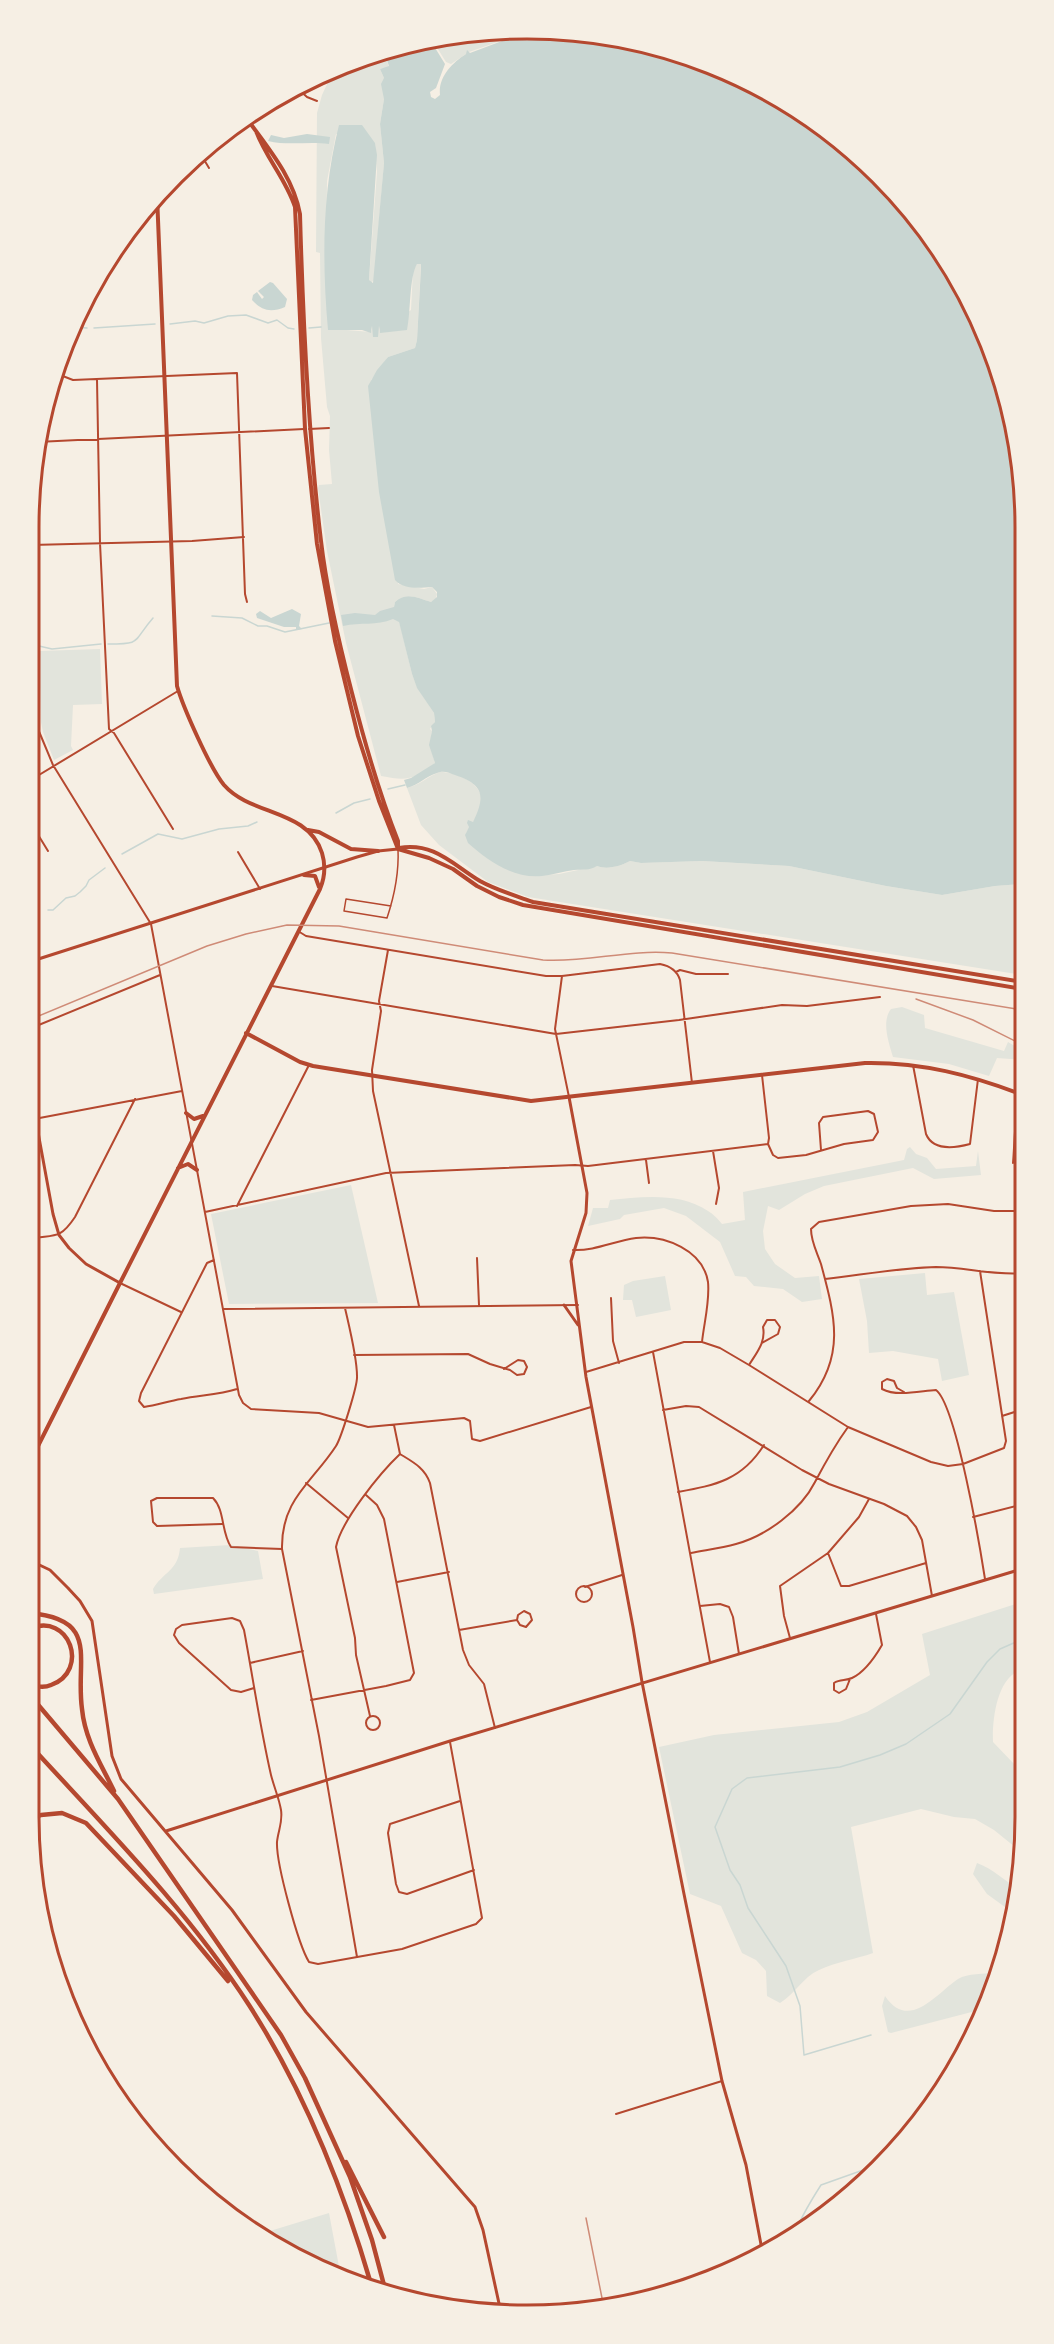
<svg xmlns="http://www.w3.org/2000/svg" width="1054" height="2344" font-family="'PT Sans Narrow',sans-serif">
  <rect width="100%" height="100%" fill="#f6efe4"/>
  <path fill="#e2e4dc" d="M527 29 553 31 537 39 523 33 469 52 451 64 446 62 431 38Z
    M384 52 389 67 380 69 384 78V99L380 124 384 163 374 280 371 283 369 280 377 172 375 143 336 134 327 181 326 289 347 330 371 332 373 326V336H378V326L380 332 411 310 413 270 417 264H421L417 340 415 348 388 357 371 380 398 584 424 589 432 587 437 594 436 599 431 602C419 599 407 591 395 602L394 607 401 628 412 674 417 687 434 713 435 722 430 729 432 731 430 745 435 763C414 780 407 781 381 776L346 643 327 551 318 488 319 485 332 484 329 450 330 416 327 407 321 338 320 253 316 252 317 113 322 95 335 67Z
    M100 649 102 704 73 705 71 746 73 750 54 760 43 732 41 722 39 651Z
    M440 772C456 772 485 783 481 804 480 814 471 825 466 833L529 876 559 874 597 866C607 870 621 866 630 861L641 863 702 861 789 866 886 886 942 895 995 886 1023 884V975L528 897 488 882 439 845 421 825 407 788C420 785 428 776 440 772Z
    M902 1007 924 1015 925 1028 1004 1051 1008 1042 1023 1051V1060L997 1058 989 1076 949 1064 893 1057C889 1043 881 1022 891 1009Z
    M910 1147 916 1154 927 1158 936 1169 976 1166 978 1151 981 1175 934 1179 913 1168 824 1186 805 1194 779 1210 768 1206 763 1231 765 1249 775 1264 795 1278 819 1276 822 1299 802 1302 783 1289 754 1286 746 1277 735 1276 720 1242 686 1216 664 1208 624 1215 620 1219 588 1226 593 1208H608L610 1200C641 1197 680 1192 708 1211 713 1214 718 1219 722 1224L745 1220 743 1192 904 1160 907 1149Z
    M351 1185 378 1303 229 1304 211 1214Z
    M925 1273 927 1295 954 1292 969 1375 942 1381 938 1359 893 1351 869 1353 867 1321 859 1279Z
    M665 1276 671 1310 636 1317 632 1300H623L624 1285 633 1281Z
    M230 1545 258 1551 263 1579 154 1594 153 1589C163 1572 178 1571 180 1548Z
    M1025 1601V1669C997 1673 992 1720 993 1742L1015 1765 1025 1796 1022 1849 1015 1847 994 1830 975 1819 954 1817 921 1809 851 1827 873 1953C856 1959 836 1962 819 1970 803 1977 795 1994 780 2003L767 1996 766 1971 756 1960 742 1953 721 1906 690 1894 659 1747 714 1735 839 1722 867 1712 930 1675 922 1634Z
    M977 1863C993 1869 1004 1880 1018 1889L1016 1915 987 1894 973 1874Z
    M995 1973 997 1978 987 2008 891 2033 888 2032 882 2006 885 1996C909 2032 937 1993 958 1979 968 1973 984 1974 995 1973Z
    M329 2213 340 2272 277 2249 260 2234Z"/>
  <path fill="#c9d6d2" d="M553 31 624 38 717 66 830 131 922 223 987 336 1021 462 1023 884 995 886 942 895 886 886 789 866 702 861 641 863 630 861C621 866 607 870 597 866 589 871 583 869 574 870 564 871 553 875 542 876 514 879 488 861 468 843L465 835 469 827 467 823 468 820 473 822C485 797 485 785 455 775 449 773 444 770 437 773 426 776 419 785 407 788L404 780 411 778 435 763 429 745 432 731 431 726 435 722 434 713 417 688 412 674 399 622 393 619C376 626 361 622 343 626L341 615 355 613 375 615 380 611 394 607 395 602C407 591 419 599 431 602L437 597V592L432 587C420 588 404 590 395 580L379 492 368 386 377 370 388 357 415 348 417 340 421 267V264H417C409 278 411 311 407 330L380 333 379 326 378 337H373L372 326 371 333 362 330H328C322 263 322 191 339 125H362L375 143 377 155 369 280 373 283 384 163 380 124 384 99 381 84 384 78 380 69 389 66 384 52 429 38 445 64 436 88 430 92 431 97 435 99 440 95C438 77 452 63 466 54L467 50 470 53 523 33 537 39Z
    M307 134 330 137 329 144C308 141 289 146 268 141L271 135 284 138Z
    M270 282 273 283 287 299 285 307C271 313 262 311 252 300L253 295 257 292 262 299 264 297 258 291Z
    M292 609 301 614 299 626 302 629 296 630V627H284L257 618 256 614 260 611 271 618Z"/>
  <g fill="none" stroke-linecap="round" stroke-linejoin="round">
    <path stroke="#c9d6d2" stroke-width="1.5" d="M170 324 195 321 204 323 228 316 246 315 268 323 277 320 288 328 294 329
      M71 327 87 328
      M94 328 155 324
      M309 328 321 327
      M212 616 242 618 258 626H267L285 632 329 623
      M108 644C143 644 132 642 153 618
      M39 646 52 649 101 644
      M29 647 30 646
      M388 789 405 785
      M336 813 354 803 370 799
      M122 854 158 834 182 839 219 829 248 826 257 822
      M48 910H53L66 898 75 896 80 892 86 886 89 880 105 868
      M871 2035 804 2055 800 2006 786 1966 748 1908 740 1885 730 1870 715 1827 732 1789 747 1778 840 1767 880 1755 906 1744 950 1714 987 1662 1000 1649 1025 1638
      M796 2233C798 2221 814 2196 821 2185L880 2164"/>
    <path stroke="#b5482f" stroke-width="1.5" d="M391 906 346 899 344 911 387 918C394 897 399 871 398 849"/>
    <path stroke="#b5482f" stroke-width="2" d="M297 88 307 97 317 101
      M200 153 209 168
      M55 373 73 380 237 373 245 594 247 602
      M97 380 100 543 109 729 114 733 173 829
      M309 429 329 428
      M37 442 304 429
      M29 522 38 729 53 765 151 924 239 1395 243 1403 251 1409 319 1413 368 1427 464 1418 470 1421 472 1439 480 1441 591 1407
      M31 545 192 541 244 537
      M29 781 178 691
      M29 820 48 851
      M238 852 260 889
      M298 931 306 936 546 976H562L660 964C670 966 677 970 680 980L692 1083
      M388 950 379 1001 381 1011 372 1070 373 1091 419 1306
      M676 972 680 970 696 974H728
      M562 976 555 1029 569 1097
      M272 986 556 1034 679 1020 782 1005 807 1006 880 997
      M29 1029 160 975
      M913 1065 926 1134C933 1151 955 1148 970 1144L978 1079
      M762 1075 769 1138 768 1144
      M29 1120 182 1091
      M768 1144 773 1155 778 1158 806 1155 844 1144 873 1140 878 1132 874 1114 868 1111 823 1117 819 1123 821 1150
      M713 1151 719 1188 716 1204
      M646 1160 649 1183
      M1013 1163C1015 1140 1014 1116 1022 1095
      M237 1206 309 1065
      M205 1212 386 1173 575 1165 588 1166 768 1144
      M29 1239C54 1234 59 1241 75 1217L135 1099
      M573 1250C595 1251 614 1241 636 1238 665 1235 703 1250 708 1282 710 1301 704 1323 702 1342
      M477 1258 479 1305
      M214 1260 207 1263 141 1393 139 1401 144 1407C157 1405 169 1401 181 1399 200 1395 218 1395 237 1389
      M825 1279C861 1275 899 1268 936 1267 965 1267 994 1276 1024 1273
      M120 1283 181 1312
      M611 1298 613 1341 619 1363
      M345 1308C349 1326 357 1357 357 1376 358 1385 341 1438 336 1446 312 1483 281 1499 282 1549L319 1736 357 1957
      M223 1309 578 1305
      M653 1352 710 1662
      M354 1355 468 1354 490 1364 510 1370 517 1375 524 1374 527 1367 524 1361 518 1360 504 1369
      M749 1365C757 1352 766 1342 763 1327L767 1320H775L780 1327 778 1334 762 1343
      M586 1372 684 1342H702L720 1348 749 1365 848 1427 931 1462 948 1466 963 1464 1004 1448 1006 1441 980 1271
      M904 1392 897 1388 894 1381 887 1379 882 1382V1389C897 1397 920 1391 936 1390 956 1405 980 1547 985 1579
      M809 1401C846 1356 835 1316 821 1264 817 1252 811 1242 811 1229L819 1222 911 1206 948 1204 994 1211H1024
      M663 1410 686 1406 699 1407 802 1470 829 1484 884 1504 907 1516 916 1527 922 1540 932 1596
      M1002 1416 1024 1409
      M394 1425 400 1454
      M400 1454C413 1462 425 1468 430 1483L463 1650 469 1665 484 1684 495 1728
      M306 1483 348 1518
      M678 1492C716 1485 742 1480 764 1445
      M973 1517 1024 1504
      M222 1524 157 1526 153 1522 151 1501 157 1498H213C225 1510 221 1532 231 1547L282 1549
      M691 1553C706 1550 721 1548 736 1544 766 1536 801 1510 815 1482 825 1463 835 1445 848 1427
      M828 1553 841 1586H849L926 1563
      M397 1582 449 1572
      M576 1594a8 8 0 1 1 16 0a8 8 0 1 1-16 0Z
      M585 1587 622 1575
      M700 1606 720 1604 729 1607 733 1617 739 1654
      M459 1630 517 1620 518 1615 524 1611 530 1614 532 1620 526 1627 520 1625 517 1620
      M790 1638 784 1616 780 1586 828 1553 859 1517 869 1499
      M250 1663 303 1651
      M850 1679 846 1689 839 1693 834 1690V1683C840 1679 846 1681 852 1678 865 1672 875 1657 882 1645L876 1614
      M254 1688 241 1692 231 1690 179 1643 174 1635 176 1629 182 1625 232 1618 240 1621 244 1630C253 1678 260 1727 271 1775 274 1787 279 1798 281 1810 283 1822 278 1831 277 1842 276 1863 298 1944 309 1962L318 1964 402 1949 476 1924 482 1918 450 1742
      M311 1700 386 1686 410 1680 414 1673 384 1519 377 1505 366 1495
      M366 1723a7 7 0 1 1 14 0a7 7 0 1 1-14 0Z
      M370 1716 356 1655 355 1638 336 1547C341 1521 380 1473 400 1454
      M460 1801 390 1824 388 1833 396 1884 399 1892 407 1894 474 1870
      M616 2114 722 2081"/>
    <path stroke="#b5482f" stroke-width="3" d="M29 962 357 857 378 851 398 849
      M29 1083 53 1214 59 1235 69 1248 86 1264 120 1283
      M569 1097 587 1193 586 1213 571 1261 586 1377 633 1627 642 1682 684 1894 722 2081 746 2165 763 2255
      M564 1305 578 1325
      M29 1560 50 1570 68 1588 80 1601 92 1621 112 1756 121 1779 232 1910 306 2012 475 2207 483 2230 500 2308
      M166 1831 450 1741 1025 1568"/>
    <path stroke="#b5482f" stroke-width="4" d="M245 116C267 147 293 176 300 214 303 323 308 433 321 541 327 593 339 643 352 693 365 744 379 793 398 841V848
      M256 131C266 158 286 179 295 207L305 429 317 544 335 641 358 736 379 801 398 849 429 858 453 869 477 886 499 897 523 905 1023 989
      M308 830 319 832 351 849 378 851
      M399 848C434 842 452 864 480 881 496 890 516 896 533 902L1023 982
      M304 875 315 876 319 887
      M246 1033 300 1062 313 1066 531 1101 865 1063C921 1062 971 1075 1023 1095
      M186 1113 194 1119 203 1116
      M178 1168 188 1164 197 1170
      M120 1283 320 889C325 877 326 866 322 853 308 809 251 816 224 785 210 768 183 707 177 686L157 195"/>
    <path stroke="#b5482f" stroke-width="4" d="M29 1464 120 1283"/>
    <path stroke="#b5482f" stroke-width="4.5" d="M29 1613C101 1619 75 1659 82 1709 85 1740 101 1764 114 1791
      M29 1683C35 1687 44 1688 51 1685 90 1671 70 1611 29 1629
      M29 1694 118 1799 281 2035 305 2078 350 2177 372 2240 385 2289
      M29 1744C105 1827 187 1909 249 2005 303 2089 343 2188 371 2284
      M29 1820 41 1815 62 1813 86 1823 174 1916 228 1981
      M346 2162 384 2237"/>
    <path stroke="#cf8b77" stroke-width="1.5" d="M916 999 973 1020 1023 1045
      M29 1020 207 946 246 934 287 925 339 926 543 960C586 963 629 949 672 953L1023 1010
      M586 2218 604 2308"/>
  </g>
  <path d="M0 0H1054V2344H0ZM527 39H527A488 488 0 0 1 1015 527V1817A488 488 0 0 1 527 2305H527A488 488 0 0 1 39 1817V527A488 488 0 0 1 527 39Z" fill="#f6efe4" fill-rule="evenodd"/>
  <path fill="none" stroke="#b5482f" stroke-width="3" d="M527 39H527A488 488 0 0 1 1015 527V1817A488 488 0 0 1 527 2305H527A488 488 0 0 1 39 1817V527A488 488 0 0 1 527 39Z"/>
</svg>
